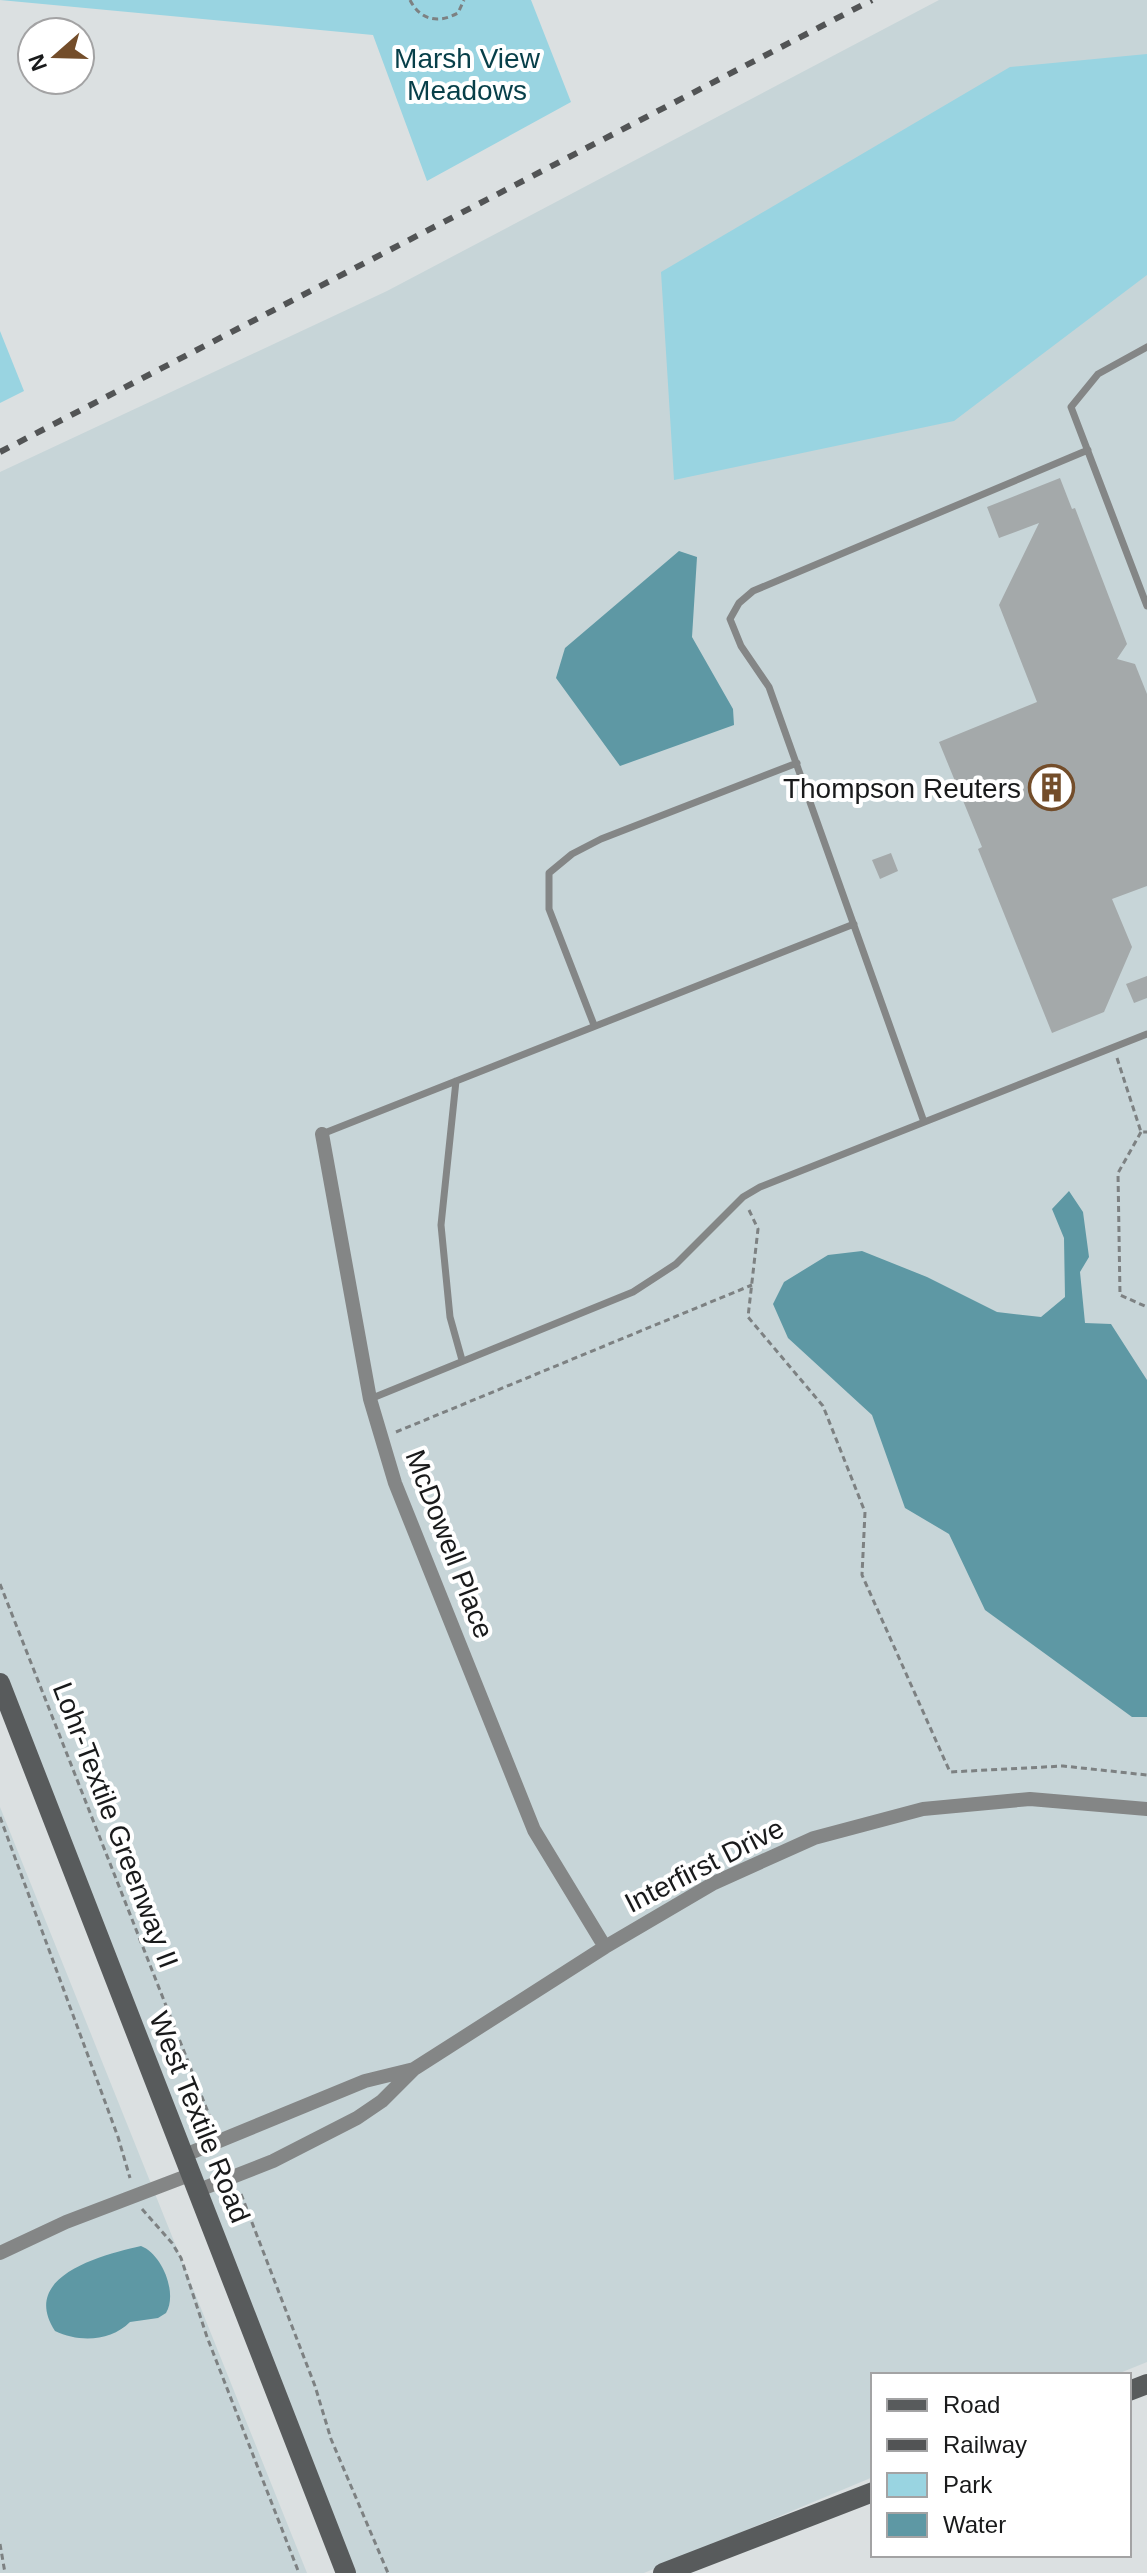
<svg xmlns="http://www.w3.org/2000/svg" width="1147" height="2573" font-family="Arial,sans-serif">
  <rect width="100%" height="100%" fill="#dbe0e1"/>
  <path fill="#c7d5d8" d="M939 0H1147V2362L1115 2375H873V2477L644 2573H346L0 1683V472L387 291Z
    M0 1807 307 2573H0Z"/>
  <path fill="#99d4e1" d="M0 0H531L571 102 427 181 373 35Z
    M1147 54V275L954 421 674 480 661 272 1010 67Z
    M0 331 24 391 0 403Z"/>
  <path fill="#5e98a4" d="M679 551 697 557 692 637 733 709 734 725 620 766 556 678 565 648Z
    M1069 1191 1083 1212 1089 1257 1080 1272 1085 1323 1111 1324 1147 1380V1717H1132L985 1610 949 1534 905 1508 872 1415 788 1338 773 1304 784 1282 828 1255 862 1251 927 1277 997 1312 1041 1317 1065 1297 1064 1238 1052 1209Z
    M141 2246C162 2254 178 2293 166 2313L158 2318 130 2322C111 2341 80 2343 55 2331 19 2276 102 2255 141 2246Z"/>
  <path fill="#a4a9aa" d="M1060 478 1072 509 1075 508 1127 644 1117 659 1135 664 1147 694V886L1112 899 1132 947 1104 1012 1052 1033 978 849 982 847 939 742 1037 702 999 605 1039 523 999 538 987 507Z
    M891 853 898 871 880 879 872 860Z
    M1147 976V998L1134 1003 1126 984Z"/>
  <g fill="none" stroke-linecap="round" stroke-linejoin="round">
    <path stroke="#7d8182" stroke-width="3" stroke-dasharray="6 4" stroke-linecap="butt" d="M410 0C420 20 438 24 458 13L464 0
      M1117 1058 1141 1132H1147
      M1141 1132 1118 1173 1120 1295 1147 1307
      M749 1210 758 1229 748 1317 823 1406 865 1512 862 1575 950 1772 1063 1766 1147 1775
      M396 1432 752 1285
      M0 1584 213 2125
      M0 1817 118 2137 130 2178
      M241 2194 315 2386 331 2439 388 2573
      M142 2209 172 2243 181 2258 207 2337 299 2573
      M0 2544 5 2573"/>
    <path stroke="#848686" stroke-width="7" d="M1147 347 1098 374 1071 407 1147 606
      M594 1025 549 909V873L572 854 601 839 797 763
      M456 1081 441 1225 450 1317 462 1360
      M924 1122 769 687 741 646 730 619 739 603 753 591 1088 450
      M322 1134 854 924
      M370 1399 633 1292 676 1264 743 1197 760 1187 1147 1034"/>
    <path stroke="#848686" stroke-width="14" d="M322 1134 370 1399 395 1483 534 1830 605 1947
      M185 2155 365 2081 414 2069
      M199 2190 273 2161 357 2118 382 2101 414 2069 605 1947 714 1883 814 1838 923 1809 1030 1799 1147 1809
      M0 2253 66 2222 192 2174"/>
    <path stroke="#585b5c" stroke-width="20" d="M0 1683 346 2573
      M1129 2391 1147 2384
      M663 2573 873 2492"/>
    <path stroke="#525455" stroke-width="6" stroke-dasharray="10 10" stroke-linecap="butt" d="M0 452 872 0"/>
  </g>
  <defs>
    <symbol id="building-ring" viewBox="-11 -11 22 22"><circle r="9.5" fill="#fff" stroke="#734d2a" stroke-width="1.5"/><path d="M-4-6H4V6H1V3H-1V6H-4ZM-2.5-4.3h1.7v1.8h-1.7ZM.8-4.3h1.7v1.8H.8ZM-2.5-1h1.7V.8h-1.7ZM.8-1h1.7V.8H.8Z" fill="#734d2a"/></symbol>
  </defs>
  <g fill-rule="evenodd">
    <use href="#building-ring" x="1026" y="762" width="51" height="51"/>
  </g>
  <g text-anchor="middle" stroke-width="8" stroke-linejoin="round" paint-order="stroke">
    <g font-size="28" fill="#073f49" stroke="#fff">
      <text x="467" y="68">Marsh View<tspan x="467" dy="32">Meadows</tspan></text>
    </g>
    <g font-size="28" fill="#191a1b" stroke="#fff" text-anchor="end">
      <text x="1021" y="798">Thompson Reuters</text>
    </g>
    <g font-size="28" fill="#191a1b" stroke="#fff">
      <text transform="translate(450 1544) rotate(69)" y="10">McDowell Place</text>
      <text transform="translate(116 1825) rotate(69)" y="10">Lohr-Textile Greenway II</text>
      <text transform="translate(704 1865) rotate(-27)" y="10">Interfirst Drive</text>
      <text transform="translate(200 2117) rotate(68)" y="10">West Textile Road</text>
    </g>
  </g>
  <rect x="871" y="2373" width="260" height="184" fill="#ffffff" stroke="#a3a3a4" stroke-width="2"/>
  <rect x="887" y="2399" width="40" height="12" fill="#585b5c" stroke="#a3a3a4" stroke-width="2"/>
  <text x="943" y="2413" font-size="24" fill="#191a1b">Road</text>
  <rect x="887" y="2439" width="40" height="12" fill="#525455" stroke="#a3a3a4" stroke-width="2"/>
  <text x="943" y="2453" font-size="24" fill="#191a1b">Railway</text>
  <rect x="887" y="2473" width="40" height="24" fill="#99d4e1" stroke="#a3a3a4" stroke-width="2"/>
  <text x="943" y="2493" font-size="24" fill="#191a1b">Park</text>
  <rect x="887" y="2513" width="40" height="24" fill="#5e98a4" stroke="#a3a3a4" stroke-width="2"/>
  <text x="943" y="2533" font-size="24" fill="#191a1b">Water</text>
  <g transform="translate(56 56) rotate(250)"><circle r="38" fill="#ffffff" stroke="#a3a3a4" stroke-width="2"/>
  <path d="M0-6L14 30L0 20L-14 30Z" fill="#734d2a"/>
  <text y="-12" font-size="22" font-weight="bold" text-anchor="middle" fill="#191a1b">N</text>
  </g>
</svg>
